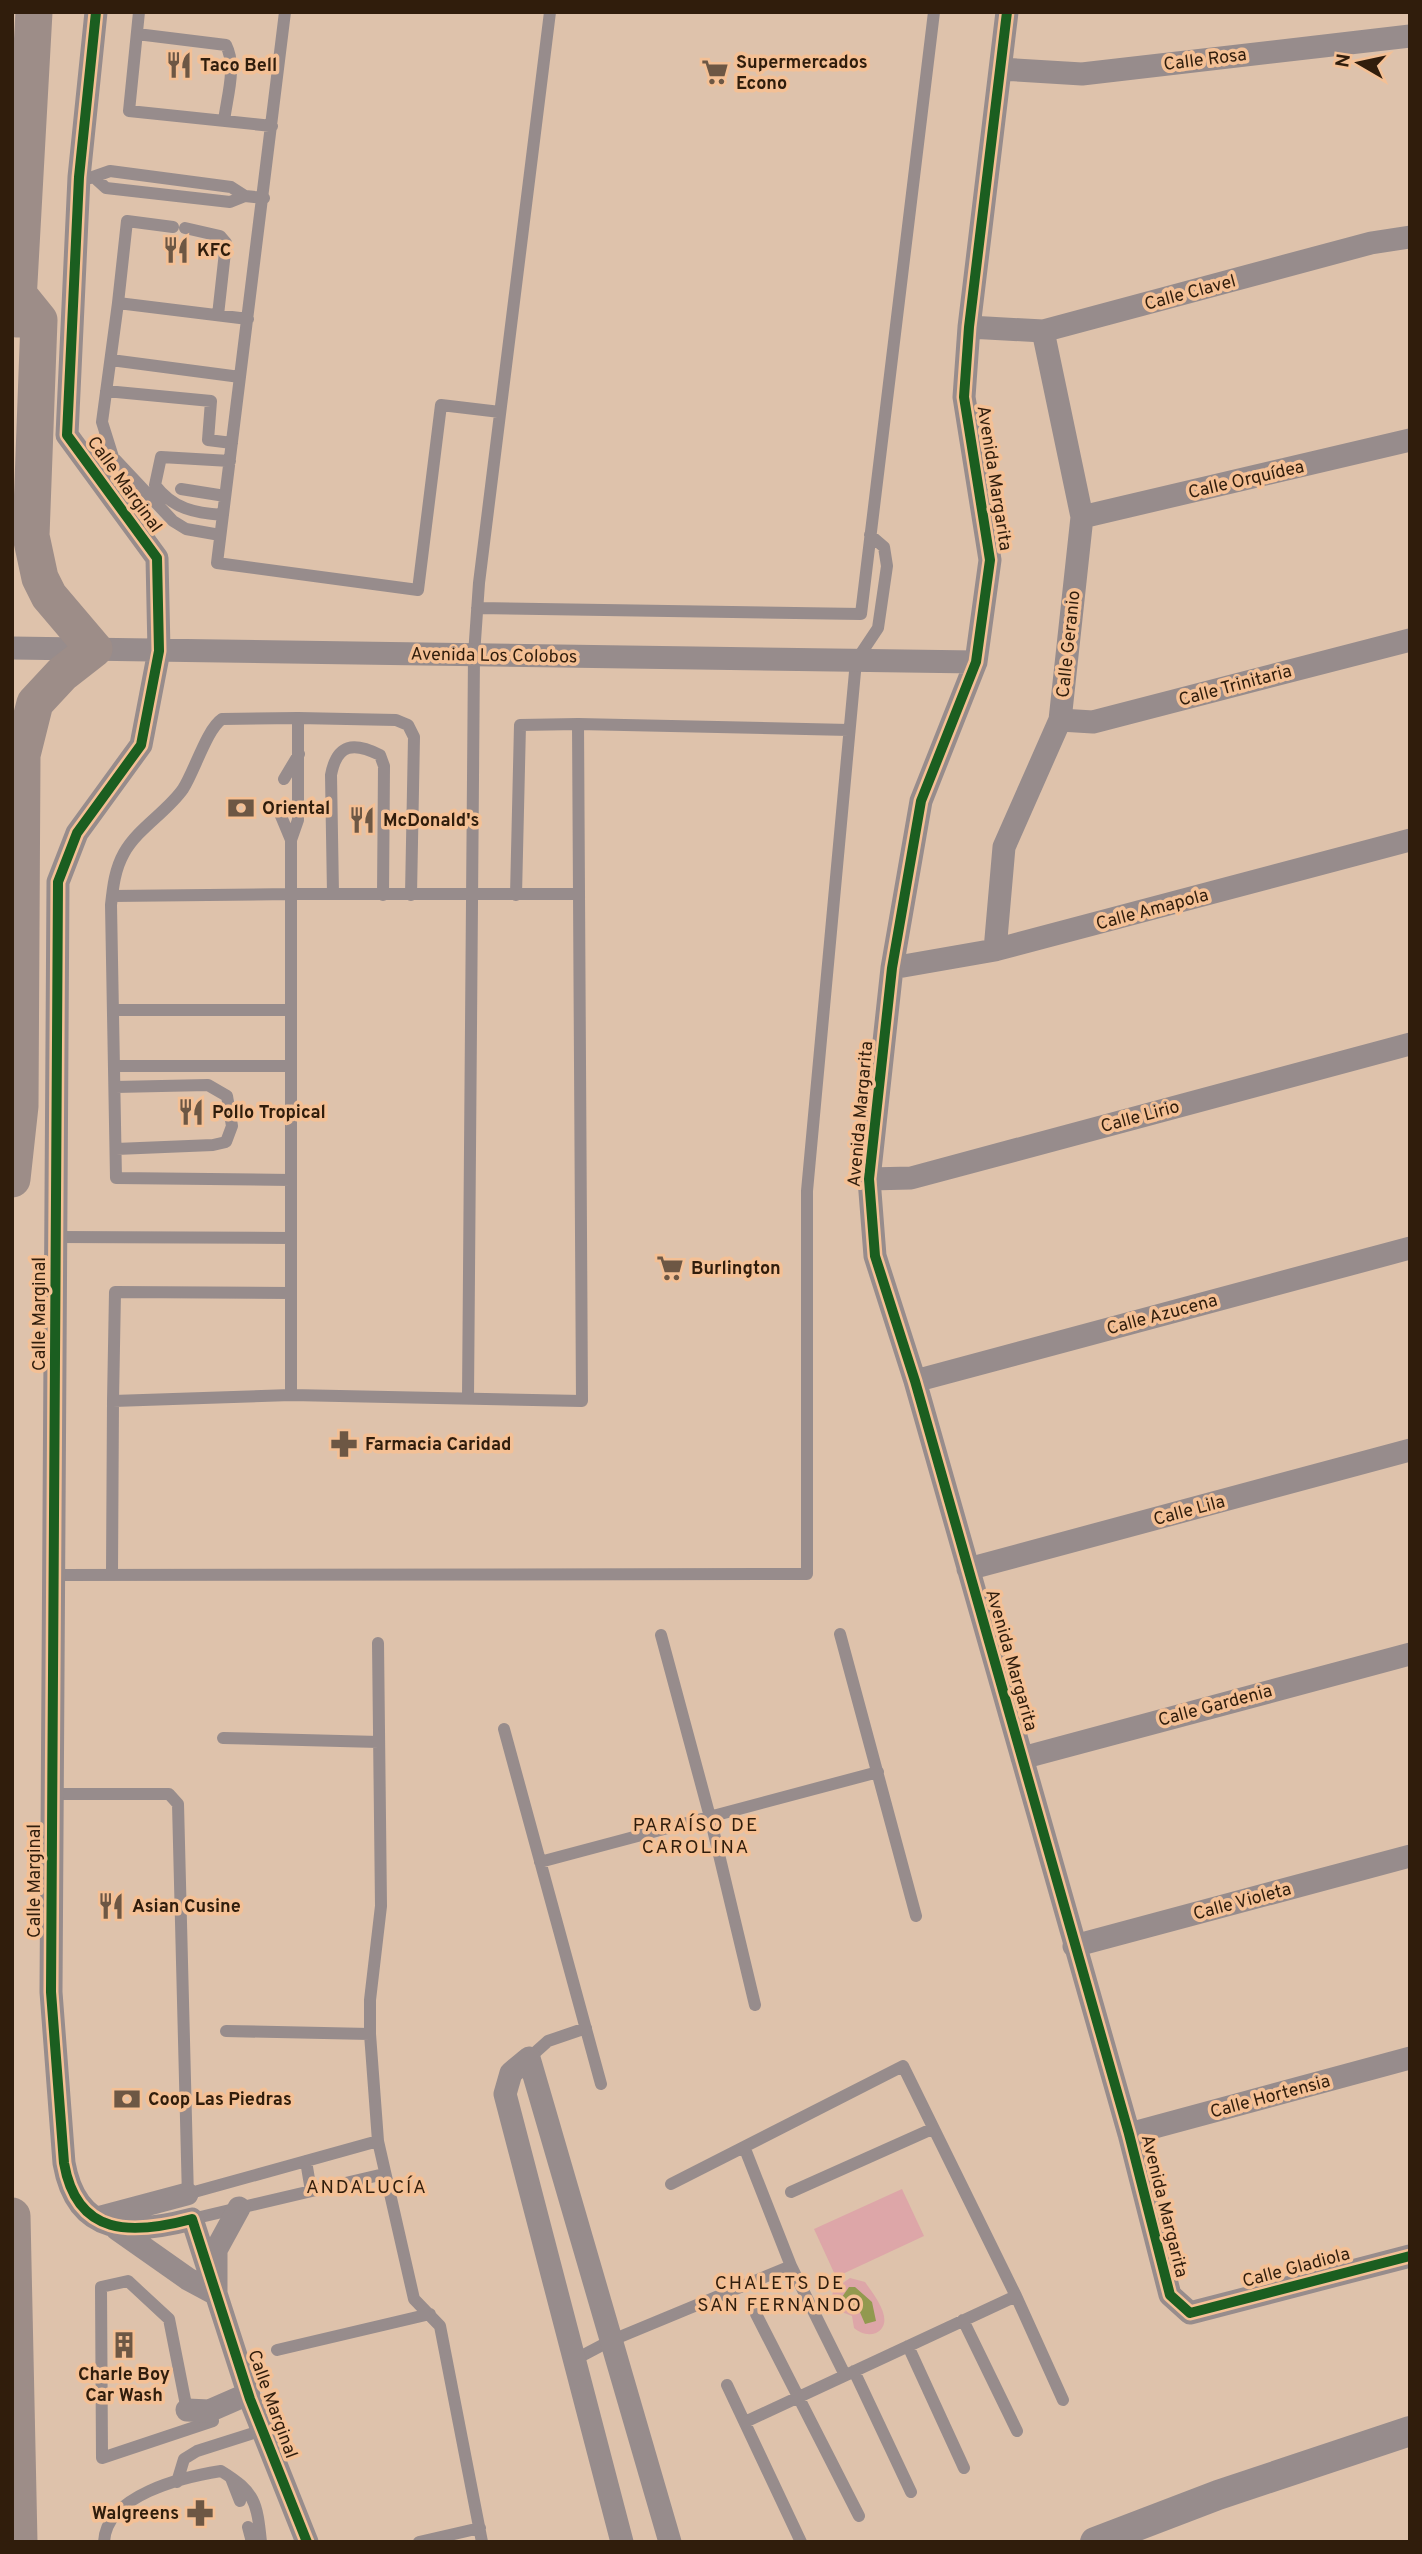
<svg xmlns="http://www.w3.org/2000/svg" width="1422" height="2554" font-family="Overpass,sans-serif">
  <rect width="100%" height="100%" fill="#dec2ab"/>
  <path fill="#dda6a8" d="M902 2189 924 2236 836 2277 814 2229Z
    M850 2278 865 2282C873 2294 897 2322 876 2333 868 2336 860 2333 854 2328L852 2316 837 2310 832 2300 833 2290Z"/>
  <path fill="#92994f" d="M849 2287H855L872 2302 876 2321 865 2324 859 2310 845 2305 842 2297Z"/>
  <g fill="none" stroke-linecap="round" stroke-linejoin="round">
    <path stroke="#978c8c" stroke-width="12" d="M139 12 129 111 272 126
      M285 12 217 563 418 590 441 405 500 412
      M137 34 226 45C237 67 227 96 224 121
      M90 178 110 171 231 187 245 196
      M95 178 106 188 230 202 245 196 264 198
      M173 227 127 221 118 303 248 319
      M185 228 220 236 226 243 218 315
      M118 303 102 422 113 457 173 521 186 529 220 535
      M111 360 240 377
      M106 391 211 401 208 440 232 443
      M181 489 225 496
      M223 515C195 513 173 509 155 485L161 457 230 461
      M477 608 861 614 934 12
      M298 718 396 720 408 725 414 737 411 895
      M284 779 299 754
      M281 816 291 840
      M333 894 331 775C337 743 354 742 380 755L384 766 383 895
      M516 895 520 725 578 724
      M112 896 291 894V840L298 820V718L222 719C207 729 195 770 183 789 167 812 138 828 124 853 115 869 113 886 111 905L116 1178 291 1180
      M113 1010H291
      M114 1066H291
      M115 1087 208 1085 227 1096 232 1126 226 1142 213 1145 116 1149
      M57 1237 291 1238V1395
      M291 1238V894H577
      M468 1397 474 655 479 583 550 12
      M113 1401 115 1292 291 1293
      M112 1573 113 1401 291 1395 582 1401 578 724 849 730
      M55 1575 807 1574V1191L856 661 878 628 887 566 884 547 870 535
      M840 1634 916 1916
      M661 1635 710 1817 755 2005
      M378 1643 381 1906 370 2000V2034L378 2141 414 2299 440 2326 482 2542
      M504 1729 601 2084
      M223 1738 379 1742
      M52 1794H169L178 1804 188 2198
      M540 1862 878 1772
      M226 2031 370 2034
      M529 2058 548 2041 586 2028
      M745 2149 791 2266
      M306 2161 311 2191
      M671 2184 903 2066 1016 2296 1063 2400
      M791 2192 932 2129
      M187 2194 378 2141
      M191 2216 192 2219 384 2174
      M756 2314 859 2516
      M963 2320 1017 2431
      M908 2346 964 2468
      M277 2350 430 2314
      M574 2360 610 2341 791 2266 845 2375
      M854 2371 911 2492
      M727 2385 801 2542
      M187 2410 169 2319 128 2281 101 2287 102 2458 213 2421
      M745 2422 1016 2296
      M231 2478 240 2501
      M177 2482 184 2459 197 2451 263 2430
      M248 2527 252 2542
      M104 2542C106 2495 183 2477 221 2471 255 2492 257 2502 261 2542
      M419 2542 480 2528"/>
    <path stroke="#978c8c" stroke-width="23" d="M96 12 79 177 67 435 157 558 159 651 141 745 77 833 58 882 51 1992 64 2163C77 2237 132 2235 192 2219L250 2399 307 2542
      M1007 12 969 327 964 397 990 560 976 662 921 801 892 968 869 1179 875 1256 915 1381 1129 2134 1170 2295 1190 2313 1410 2256
      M1001 69 1082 74 1410 36
      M969 327 1043 331 1371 243 1410 237
      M1082 517 1410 440
      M12 648 976 662
      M1060 720 1093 722 1410 640
      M995 950 1004 847 1060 720 1082 517 1043 331
      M892 968 995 950 1410 840
      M869 1179 911 1178 1410 1044
      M915 1381 1410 1248
      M968 1569 1410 1450
      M1022 1758 1410 1654
      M1074 1946 1410 1856
      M1129 2134 1410 2058
      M97 2218 187 2194
      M117 2229 188 2279 216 2294V2250L239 2208
      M187 2410 209 2411 248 2394
      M622 2542 505 2094 511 2073 529 2058 670 2542"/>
    <path stroke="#978c8c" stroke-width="30" d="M1095 2542 1218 2495 1410 2431"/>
    <path stroke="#9d8d88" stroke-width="37" d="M17 319 34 12
      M12 1179 20 1106 22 755 35 703 62 674 94 649 49 596 40 578 31 536 39 320 18 294
      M12 2216 19 2542"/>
    <defs>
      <path id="cycleway" d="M96 12 79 177 67 435 157 558 159 651 141 745 77 833 58 882 51 1992 64 2163C77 2237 132 2235 192 2219L250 2399 307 2542
        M1007 12 969 327 964 397 990 560 976 662 921 801 892 968 869 1179 875 1256 915 1381 1129 2134 1170 2295 1190 2313 1410 2256"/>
    </defs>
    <use href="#cycleway" stroke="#f4c095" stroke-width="15"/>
    <use href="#cycleway" stroke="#1b5e20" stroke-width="10"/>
  </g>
  <defs>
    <symbol id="restaurant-bare" viewBox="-9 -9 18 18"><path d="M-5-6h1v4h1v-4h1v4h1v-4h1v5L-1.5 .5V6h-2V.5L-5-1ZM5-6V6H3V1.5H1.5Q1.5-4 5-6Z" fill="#6d5744" stroke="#f4c095" stroke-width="2.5" paint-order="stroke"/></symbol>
    <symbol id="supermarket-bare" viewBox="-9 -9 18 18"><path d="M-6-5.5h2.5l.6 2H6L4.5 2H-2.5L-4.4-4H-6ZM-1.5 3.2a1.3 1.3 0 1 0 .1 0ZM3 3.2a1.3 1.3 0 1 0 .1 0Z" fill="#6d5744" stroke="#f4c095" stroke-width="2.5" paint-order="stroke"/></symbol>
    <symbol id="bank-bare" viewBox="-9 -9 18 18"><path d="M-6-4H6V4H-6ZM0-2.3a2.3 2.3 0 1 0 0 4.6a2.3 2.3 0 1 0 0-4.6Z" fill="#6d5744" stroke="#f4c095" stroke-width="2.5" paint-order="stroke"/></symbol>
    <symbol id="pharmacy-bare" viewBox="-9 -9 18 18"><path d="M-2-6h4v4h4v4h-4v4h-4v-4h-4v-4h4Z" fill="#6d5744" stroke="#f4c095" stroke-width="2.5" paint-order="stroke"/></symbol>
    <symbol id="building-bare" viewBox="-9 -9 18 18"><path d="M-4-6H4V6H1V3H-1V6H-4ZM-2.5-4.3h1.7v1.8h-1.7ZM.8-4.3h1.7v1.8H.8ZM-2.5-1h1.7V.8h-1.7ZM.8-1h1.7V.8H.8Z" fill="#6d5744" stroke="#f4c095" stroke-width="2.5" paint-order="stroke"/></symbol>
  </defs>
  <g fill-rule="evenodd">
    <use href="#restaurant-bare" x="160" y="46" width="38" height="38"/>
    <use href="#supermarket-bare" x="696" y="53" width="38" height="38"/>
    <use href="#restaurant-bare" x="157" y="231" width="38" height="38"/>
    <use href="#bank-bare" x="222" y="789" width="38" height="38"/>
    <use href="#restaurant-bare" x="343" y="801" width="38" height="38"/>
    <use href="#restaurant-bare" x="172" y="1093" width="38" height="38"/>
    <use href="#supermarket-bare" x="651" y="1249" width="38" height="38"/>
    <use href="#pharmacy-bare" x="325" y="1425" width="38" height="38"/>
    <use href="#restaurant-bare" x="92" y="1887" width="38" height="38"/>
    <use href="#bank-bare" x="108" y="2080" width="38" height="38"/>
    <use href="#building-bare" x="105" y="2326" width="38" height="38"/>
    <use href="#pharmacy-bare" x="181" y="2494" width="38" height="38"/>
  </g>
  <g text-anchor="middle" stroke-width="7" stroke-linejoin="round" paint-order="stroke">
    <g font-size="18" fill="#301d0c" stroke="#f4c095">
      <text transform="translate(1205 59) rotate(-7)" y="6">Calle Rosa</text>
      <text transform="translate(1190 292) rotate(-15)" y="6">Calle Clavel</text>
      <text transform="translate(995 478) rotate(81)" y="6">Avenida Margarita</text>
      <text transform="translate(1246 479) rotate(-13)" y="6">Calle Orquídea</text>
      <text transform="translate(125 484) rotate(54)" y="6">Calle Marginal</text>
      <text transform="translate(1068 644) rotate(-84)" y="6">Calle Geranio</text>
      <text transform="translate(494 655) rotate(1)" y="6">Avenida Los Colobos</text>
      <text transform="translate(1235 685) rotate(-15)" y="6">Calle Trinitaria</text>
      <text transform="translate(1152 909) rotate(-15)" y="6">Calle Amapola</text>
      <text transform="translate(860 1114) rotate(-85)" y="6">Avenida Margarita</text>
      <text transform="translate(1140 1116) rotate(-15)" y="6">Calle Lirio</text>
      <text transform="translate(39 1314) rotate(-90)" y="6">Calle Marginal</text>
      <text transform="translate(1162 1314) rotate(-15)" y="6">Calle Azucena</text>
      <text transform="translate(1189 1510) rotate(-15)" y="6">Calle Lila</text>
      <text transform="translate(1012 1660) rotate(74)" y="6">Avenida Margarita</text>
      <text transform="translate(1215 1705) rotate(-15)" y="6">Calle Gardenia</text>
      <text transform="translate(34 1881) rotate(-90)" y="6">Calle Marginal</text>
      <text transform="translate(1242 1901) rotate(-15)" y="6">Calle Violeta</text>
      <text transform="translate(1270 2096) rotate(-15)" y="6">Calle Hortensia</text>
      <text transform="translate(1165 2206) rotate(76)" y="6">Avenida Margarita</text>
      <text transform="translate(1296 2267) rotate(-15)" y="6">Calle Gladiola</text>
      <text transform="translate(273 2404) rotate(70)" y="6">Calle Marginal</text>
    </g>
    <g font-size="18" font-weight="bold" fill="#301d0c" stroke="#f4c095" text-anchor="start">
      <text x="736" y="68">Supermercados<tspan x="736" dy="21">Econo</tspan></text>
      <text x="200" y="71">Taco Bell</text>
      <text x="197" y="256">KFC</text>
      <text x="262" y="814">Oriental</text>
      <text x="383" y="826">McDonald's</text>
      <text x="212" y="1118">Pollo Tropical</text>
      <text x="691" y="1274">Burlington</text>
      <text x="365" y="1450">Farmacia Caridad</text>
      <text x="132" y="1912">Asian Cusine</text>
      <text x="148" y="2105">Coop Las Piedras</text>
      <text x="124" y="2380" text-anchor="middle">Charle Boy<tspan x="124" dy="21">Car Wash</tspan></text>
      <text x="179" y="2519" text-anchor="end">Walgreens</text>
    </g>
    <g font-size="19" letter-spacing="2" fill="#301d0c" stroke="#f4c095">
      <text x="696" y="1831">PARAÍSO DE<tspan x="696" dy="22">CAROLINA</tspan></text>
      <text x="367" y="2193">ANDALUCÍA</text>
      <text x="780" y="2289">CHALETS DE<tspan x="780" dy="22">SAN FERNANDO</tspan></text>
    </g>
  </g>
  <rect width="1422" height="2554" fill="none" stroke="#301d0c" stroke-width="28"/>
  <g transform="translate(1359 63) rotate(279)" stroke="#f4c095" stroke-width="5" paint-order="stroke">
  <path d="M0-5L12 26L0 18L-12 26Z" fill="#301d0c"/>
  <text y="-10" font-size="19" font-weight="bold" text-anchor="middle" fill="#301d0c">N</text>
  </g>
</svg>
